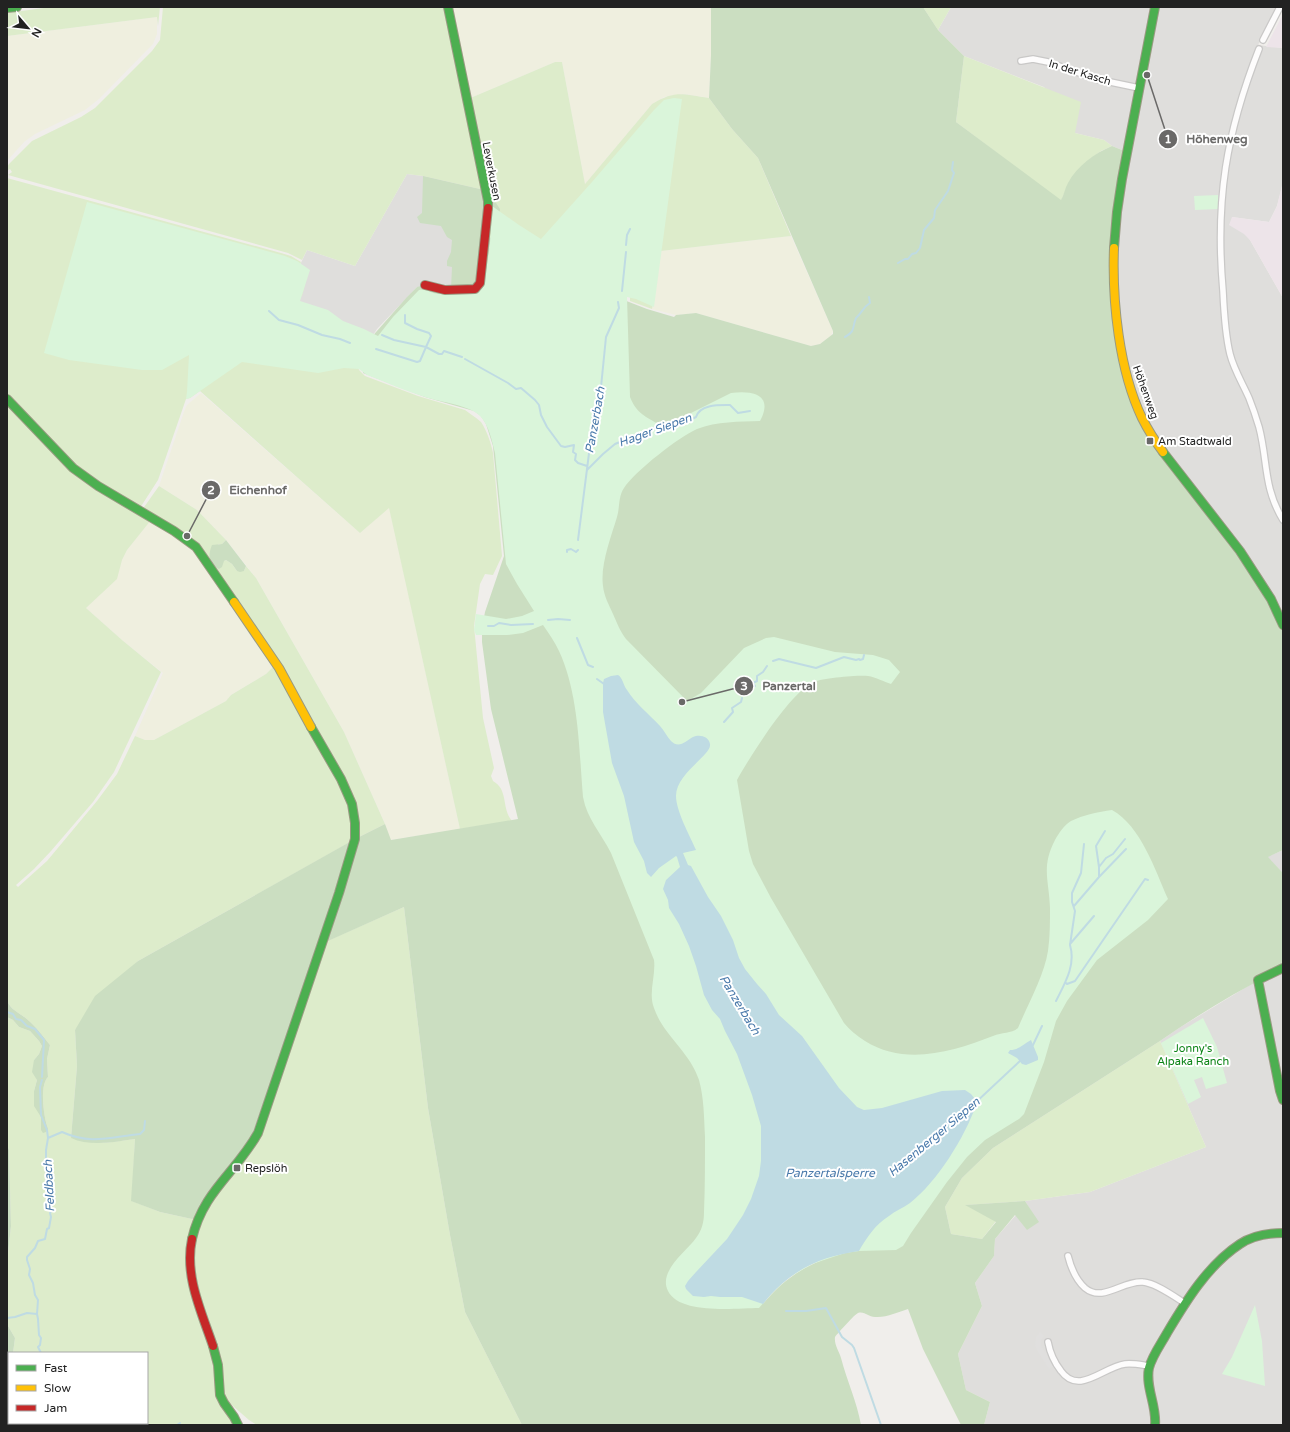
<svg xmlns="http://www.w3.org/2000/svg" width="1290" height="1432" font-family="'Varela Round',sans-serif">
  <rect width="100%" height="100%" fill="#f0eeeb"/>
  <path fill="#dfdedc" d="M951 7H1276L1258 45 1283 48 1282 187 1277 206 1269 222 1232 217 1250 240 1283 298V625L1165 454 1133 394 1114 281 1127 152 1112 146 1104 140 1075 133 1044 87 964 56 938 30Z
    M407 174 423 176 484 190 463 288 417 287 377 329 369 341 278 312 307 250 355 266Z
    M1283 850V873L1267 857Z
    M1283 968V1425H984L990 1402 966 1390 958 1354 982 1306 975 1283 994 1256 995 1239 1016 1215 1038 1222 1025 1201 1090 1192 1206 1147 1160 1041 1179 1028 1258 980Z"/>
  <path fill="#ede4e9" d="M1283 14V48L1266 47Z
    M1283 181V298L1250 240 1244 234 1229 225 1232 217 1269 222 1277 206Z"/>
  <path fill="#efefdf" d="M450 7H711V55L709 98 685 94 664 97 652 104 585 184 562 62H555L468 99Z
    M157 17V34L153 44 99 99 85 110 35 134 24 142 7 161V36Z
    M791 236 833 331 831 336 820 344 811 346 696 313 676 315 652 309 661 251Z
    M201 393 360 533 389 507 460 829 390 840 385 824 344 732 256 578 226 540 197 510 159 486 185 409 187 405Z
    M151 519 198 553 274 666 266 674 231 695 226 701 154 740H145L135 736 163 673 122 640 86 608 116 579 122 560 127 550Z"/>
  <path fill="#ddeccb" d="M51 7H160L158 26 157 17 7 36V13Z
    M163 7H445L484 190 423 176 407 174 355 266 307 250 302 260 288 253 8 175 12 172 10 169 7 171V167L9 164 32 141 81 117 95 108 152 51 160 40Z
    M923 7H951L938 30Z
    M964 56 1081 102 1075 133 1104 140 1112 146 1101 151 1090 159 1066 189 1061 201 956 122Z
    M555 62H562L585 184 652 104C675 90 683 94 709 98L732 129 758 158 791 236 661 251 652 309 630 301V296L535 287 484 264 485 257 493 254 489 247 492 246 488 237 489 199 468 99Z
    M7 178 281 253 291 256 301 262 299 269 305 285 302 296 278 311 358 366 359 370 365 376 418 396 465 410C468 412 479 420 481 422 487 431 491 443 493 453L502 556 493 575 485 574 480 584 474 626 483 718 494 768 491 776 493 781C509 790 501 808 512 821L460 829 389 508 360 533 200 391 190 398 186 399 158 480 140 508 84 474 7 396Z
    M7 402 65 463 151 520 127 550 122 560 117 579 86 608 122 640 161 672 114 772 93 802 51 851 34 869 16 885 18 887 47 861 97 801 117 774 135 736 145 740H154L226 701 231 695 266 674 274 666 342 784 351 807 352 841 138 961 75 1030 77 1066 71 1138 104 1143 135 1139 132 1201 160 1212 192 1219 197 1218 188 1246 212 1349 217 1387 236 1425H34L33 1423H147V1353H13L15 1338 7 1324V1262L11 1226 9 1150 7 1145V1017L13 1020 19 1027 30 1031 39 1041 42 1046 39 1054 34 1060 37 1080 34 1091 48 1129C44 1118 39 1086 48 1077L47 1059 50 1045C43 1036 37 1028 28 1020 20 1013 12 1011 7 1001Z
    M159 486 197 510 226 540 222 544H218L224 561 226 560 232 564 237 571H244L246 566 256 578 344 732 385 824 357 838 347 786 203 553 142 510Z
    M404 907 428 1108 450 1235 465 1312 522 1425H257L249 1420 226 1400 192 1267 195 1232 217 1190 252 1151 327 941Z
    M1160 1041 1206 1147 1090 1192 1025 1201 966 1205 996 1221 982 1239 951 1234 945 1207 962 1178 993 1148Z"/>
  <path fill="#cbdec1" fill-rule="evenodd" d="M711 7H923L938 30 964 56 956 122 1061 200C1064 195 1065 188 1068 183 1077 166 1095 153 1112 146L1127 152 1114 245 1119 332 1144 421 1236 547 1283 625V850L1268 857 1283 873V968C1241 989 1199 1014 1160 1041L993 1148 962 1178 945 1207 951 1234 982 1239 996 1222 965 1205 1025 1201 1039 1222 1027 1230 1015 1215 995 1239 994 1256 975 1283 982 1306 958 1354 966 1390 990 1402 984 1425H961L923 1349 908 1309C898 1312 886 1318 875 1317 868 1317 865 1311 858 1313 855 1314 838 1333 835 1337 834 1345 839 1351 841 1358 847 1381 857 1402 861 1425H522L465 1312 450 1235 428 1108 404 907 319 945 250 1141 197 1218 192 1219 160 1212 131 1201 135 1139C114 1142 90 1147 71 1138L77 1066 75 1030 95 996 138 961 355 839 385 824 391 840 518 819 491 709 482 642V628L485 612 504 556 493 446 486 424 481 416 474 411 425 397 363 373 369 340 407 297 417 287 425 285 479 293 611 295 647 309 674 317 676 315 696 313 811 346 820 344 833 334V331L758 158 732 129 709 98 711 55ZM882 1108 845 1253C811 1261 785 1277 763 1304Z
    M423 176 484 190 489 199 496 203 500 209 499 217 490 222 488 237 494 239 492 246 489 247 493 254 485 257 484 264 490 266C476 283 474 288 451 289L452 267 447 266V261L451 252 452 240 447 237 441 226 420 223 417 217 422 213Z
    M226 540 246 566 244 571 240 572 237 571 232 564 226 560 224 561 222 567 219 569C208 563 208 555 212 545L222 544Z
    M7 1001C12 1011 20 1013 28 1020 37 1028 43 1036 50 1045L47 1059 48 1077C39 1086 44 1118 48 1129L46 1132 43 1133 41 1130V1117L34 1106V1091L37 1080 32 1072 34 1060 39 1054 42 1046 39 1041 30 1031 19 1027 13 1020 7 1017Z
    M7 1145 9 1150 11 1226 7 1262Z
    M7 1324 15 1338 13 1353H9V1383L7 1398 9 1409V1423H33L34 1425H7Z"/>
  <path fill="#daf5da" d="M674 98 682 99 654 307 636 299 627 297 630 397C637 414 645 416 660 425L683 417 731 393C753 390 774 395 760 421 739 422 717 421 697 429 680 436 634 472 624 488 618 497 620 507 617 517 611 537 600 565 603 586 604 596 609 605 613 614 617 623 620 631 626 639L687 701 701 693 744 648 766 638 774 637 835 652 873 655 889 660 900 672 891 684C884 682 876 677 868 676 858 675 823 678 814 682 792 690 749 758 737 780L749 851 753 864 771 898 844 1023C850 1030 856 1035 865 1041 905 1066 952 1052 993 1036 1002 1032 1011 1034 1018 1028 1028 1004 1044 976 1048 951 1050 937 1050 922 1050 908 1049 880 1041 867 1055 840 1059 833 1064 825 1071 821 1083 815 1098 812 1112 810 1141 826 1155 870 1168 899L1148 920 1097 960 1067 1001 1056 1021 1044 1062 1024 1114 1019 1119 985 1140 967 1157 947 1182 911 1233 903 1246 896 1250 859 1251 845 1253 812 1264 788 1278 771 1294 759 1308C736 1308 680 1315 668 1291 658 1271 686 1252 696 1238 702 1230 704 1222 704 1212 705 1187 705 1162 705 1137 704 1117 704 1098 699 1080 690 1052 663 1035 654 1008 648 993 656 976 654 960L611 853C601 833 587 819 583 797 579 750 579 694 559 651 555 642 549 634 543 625L523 633 507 635H476L474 630 476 614 506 619 522 616 534 611 517 584 506 564 495 453C492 441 489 425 480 416 469 405 440 402 425 397 405 391 386 382 367 375L359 369 344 368 318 373 242 362 190 398 186 399 187 392 189 355 162 370H142L69 360 44 353 87 202 285 256 297 261 310 270 300 301 328 310 343 321 364 329 378 336 393 317 419 290C427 289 430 293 438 294 452 295 466 294 480 291 490 264 491 235 492 206L519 225 541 239 592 182 654 110 664 100Z
    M1218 195 1219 209 1195 210 1194 196Z
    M1203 1018 1217 1047 1227 1083 1206 1089 1202 1077 1194 1080 1201 1097 1188 1104 1161 1043Z
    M1255 1305 1262 1341 1265 1386 1222 1374 1232 1357Z"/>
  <path fill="#e0dfde" d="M1040 1332 1044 1336 1041 1340V1346L1054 1366 1049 1369 1037 1350 1035 1345 1036 1337Z"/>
  <path fill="#bfdbe3" d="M618 675C623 678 623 685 627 690 635 703 649 714 660 726 664 730 667 737 671 741 679 749 686 741 693 737 699 734 709 736 710 744 712 755 676 773 676 796 676 811 690 836 696 850L683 853 688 865 691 866 708 897 721 916 733 940 739 958 745 969 757 984 766 994 779 1015 802 1036 839 1088 857 1107 864 1110 882 1108 942 1091 965 1090 971 1094 975 1099 976 1105C965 1137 937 1182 910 1203 903 1208 895 1211 889 1216 875 1225 867 1237 859 1251 818 1257 789 1271 763 1304L742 1297H720L711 1296 704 1297 693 1296 686 1289 685 1286 688 1281 696 1272 727 1239 743 1215 751 1199 759 1176 761 1161V1126L752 1095 737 1054 725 1031 720 1019 712 1010 704 995 696 966 689 946 679 924 669 908 668 900 663 889 666 880 680 867 677 857 676 856 659 868 651 877 647 873 644 861 634 842 624 796 612 763 603 712V683L604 679 611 676Z
    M1031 1040 1038 1057V1060L1026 1065 1022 1064 1017 1058 1008 1053 1010 1050C1019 1050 1023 1044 1031 1040Z"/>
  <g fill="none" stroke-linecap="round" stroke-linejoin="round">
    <path stroke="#bfdbe3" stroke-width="2" d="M626 245 627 235 630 229
      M898 263 905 259H908L912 254 916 253 920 248 924 230 934 218 935 210 948 191 954 173 952 170 953 162
      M622 291 626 252
      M269 311 279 320 298 325 322 335 340 339 350 343
      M382 335 394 340 426 347 431 336 429 333 417 329 405 323V315
      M845 337C856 331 852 327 856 318 862 313 863 307 870 303L869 297
      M376 349 417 362 420 361 426 347 439 354H442L444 351 462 357
      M465 359 508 383 516 389 521 388 535 400 539 405 541 415 547 427 561 446 565 447 574 445 573 452 576 454 575 460 578 463 587 466
      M587 470 603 454 615 444 654 428 661 425 668 426 685 419H692L696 417C700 404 719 405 730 405L738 413 750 411
      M578 540 594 414 599 407 606 337 619 308 618 302
      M567 552V550L571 549 576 552 578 550
      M548 620 558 619 570 620
      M488 626H494L499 623 511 625 533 624
      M577 638 588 665 593 667
      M773 661 779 659 816 668 844 657 856 660 859 659 860 660 863 659 864 655
      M597 679 604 684
      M748 688 755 686 753 683 757 681V676L763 672 767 666
      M724 722 733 712 732 708 741 702 742 698
      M1099 867 1106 858 1113 854 1125 839
      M1099 877V867L1096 846 1105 831
      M1074 906 1099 877 1126 849
      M1070 944 1094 916
      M1066 983 1067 984 1075 981 1145 879 1148 880
      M1056 1001C1065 983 1076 965 1070 945L1075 911 1072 902V893L1081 873 1084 844
      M7 1005V1006
      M7 1012 13 1014 16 1019 21 1020 27 1026 35 1029 44 1040 42 1077
      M1033 1045 1042 1026
      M974 1104 1020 1061
      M48 1138 62 1132C91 1145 110 1137 140 1134L144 1130 145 1121
      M786 1311H806L826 1308 842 1337 852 1345 854 1348 881 1425
      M7 1318 15 1317 27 1313 37 1314
      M41 1353 38 1347 40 1345 41 1338 39 1335 38 1319 37 1314 38 1300 35 1295 33 1283 29 1275 30 1269 27 1260V1257L35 1248 38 1241 45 1239 47 1229 49 1228 51 1217 50 1213 52 1210 48 1192 49 1188 46 1179V1150L48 1138 47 1130 41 1115 40 1087 42 1080
      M43 1423V1425
      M177 1425 180 1423"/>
    <defs>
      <path id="street" d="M1263 40 1280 7
        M1259 49C1226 133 1215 201 1223 291 1224 312 1225 334 1230 354 1234 370 1243 384 1249 398 1253 408 1256 417 1259 427 1268 461 1263 487 1283 520
        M1021 61 1033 59 1048 62 1096 79 1139 88
        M1068 1256C1071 1268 1075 1279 1085 1288 1103 1303 1123 1280 1143 1282 1156 1283 1175 1297 1186 1304
        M1048 1342C1050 1353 1054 1362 1061 1371 1079 1396 1103 1367 1125 1364 1133 1363 1142 1365 1150 1366"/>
      <path id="fast" d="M448 7 488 201V208
        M7 8 17 7
        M1114 248 1117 212 1122 179 1155 7
        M7 399 73 468 98 486 174 531 196 547 234 602
        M1163 452 1240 551 1271 599 1283 625
        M1283 968 1258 980 1280 1091 1283 1100
        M192 1239C203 1191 236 1173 258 1133L339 893 355 839V823L352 804 341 779 311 727
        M213 1346 218 1365 220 1395 224 1403 234 1417 238 1425
        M1155 1425C1157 1406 1145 1387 1149 1368 1152 1356 1161 1344 1167 1333 1186 1301 1208 1265 1240 1244 1252 1236 1268 1233 1283 1233"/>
      <path id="slow" d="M1114 248C1112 301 1119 370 1142 418 1148 430 1155 441 1163 452
        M234 602 279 668 311 727"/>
      <path id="jam" d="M425 285 445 290 475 289 480 283 488 208
        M192 1239C184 1276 202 1313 213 1346"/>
    </defs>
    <use href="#street" stroke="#c9c8c7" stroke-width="8"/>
    <use href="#fast" stroke="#999a82" stroke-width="10"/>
    <use href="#slow" stroke="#999a82" stroke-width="10"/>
    <use href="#jam" stroke="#999a82" stroke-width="10"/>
    <use href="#street" stroke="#fdfcfc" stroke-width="5.5"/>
    <use href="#fast" stroke="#4caf50" stroke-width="8"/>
    <use href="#slow" stroke="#ffc107" stroke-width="8"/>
    <use href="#jam" stroke="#c62828" stroke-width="8"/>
  </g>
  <g fill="#6a6968" stroke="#fff" stroke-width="1.5">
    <rect x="1146" y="437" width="8" height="8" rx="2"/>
    <rect x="233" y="1164" width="8" height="8" rx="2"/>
  </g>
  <g text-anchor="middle" stroke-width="4" stroke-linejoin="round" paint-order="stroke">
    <g font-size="11" fill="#222" stroke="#fff">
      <text transform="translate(1080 72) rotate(17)" y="4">In der Kasch</text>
      <text transform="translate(492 171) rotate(79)" y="4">Leverkusen</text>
      <text transform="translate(1146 392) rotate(70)" y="4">Höhenweg</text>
    </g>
    <g font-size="11" fill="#222" stroke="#fff" text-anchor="start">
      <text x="1158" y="445">Am Stadtwald</text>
      <text x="245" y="1172">Repslöh</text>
    </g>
    <g font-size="11" fill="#0c8416" stroke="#fff">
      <text x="1193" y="1052">Jonny's<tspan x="1193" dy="13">Alpaka Ranch</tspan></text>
    </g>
    <g font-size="12" font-style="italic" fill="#4a7aab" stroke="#fff">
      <text transform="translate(595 420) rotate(-80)" y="4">Panzerbach</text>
      <text transform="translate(655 430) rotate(-20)" y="4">Hager Siepen</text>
      <text transform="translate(740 1005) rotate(59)" y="4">Panzerbach</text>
      <text transform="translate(934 1137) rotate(-40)" y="4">Hasenberger Siepen</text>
      <text x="830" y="1177">Panzertalsperre</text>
      <text transform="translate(49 1186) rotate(-93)" y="4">Feldbach</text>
    </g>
  </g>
  <path fill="none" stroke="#6a6968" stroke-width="1.5" d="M1147 75L1168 139M187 536L211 490M682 702L744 686"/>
  <g fill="#6a6968" stroke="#fff" stroke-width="1.5">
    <circle cx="1147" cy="75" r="4"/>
    <circle cx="187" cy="536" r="4"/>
    <circle cx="682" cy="702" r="4"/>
    <circle cx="1168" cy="139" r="10"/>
    <circle cx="211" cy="490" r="10"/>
    <circle cx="744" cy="686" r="10"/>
  </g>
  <g font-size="12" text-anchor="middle" font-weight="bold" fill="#fff">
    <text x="1168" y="143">1</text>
    <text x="211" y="494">2</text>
    <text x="744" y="690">3</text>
  </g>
  <g font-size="12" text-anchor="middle" font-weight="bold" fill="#6a6968" stroke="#fff" stroke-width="4" stroke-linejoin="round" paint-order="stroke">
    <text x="1217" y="143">Höhenweg</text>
    <text x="258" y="494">Eichenhof</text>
    <text x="789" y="690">Panzertal</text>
  </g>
  <rect width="1290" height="1432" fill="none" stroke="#222222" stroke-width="16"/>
  <rect x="8" y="1352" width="140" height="72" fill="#ffffff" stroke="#a7a7a7"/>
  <rect x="16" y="1365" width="20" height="6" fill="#4caf50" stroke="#a7a7a7"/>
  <text x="44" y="1372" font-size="12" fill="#222222">Fast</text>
  <rect x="16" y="1385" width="20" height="6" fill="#ffc107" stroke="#a7a7a7"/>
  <text x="44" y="1392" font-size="12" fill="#222222">Slow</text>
  <rect x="16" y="1405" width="20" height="6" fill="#c62828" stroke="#a7a7a7"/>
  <text x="44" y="1412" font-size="12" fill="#222222">Jam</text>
  <g transform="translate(28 28) rotate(118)" stroke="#ffffff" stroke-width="3" paint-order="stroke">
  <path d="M0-3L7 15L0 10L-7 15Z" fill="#222222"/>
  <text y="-6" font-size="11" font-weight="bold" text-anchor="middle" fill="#222222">N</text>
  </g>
</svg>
